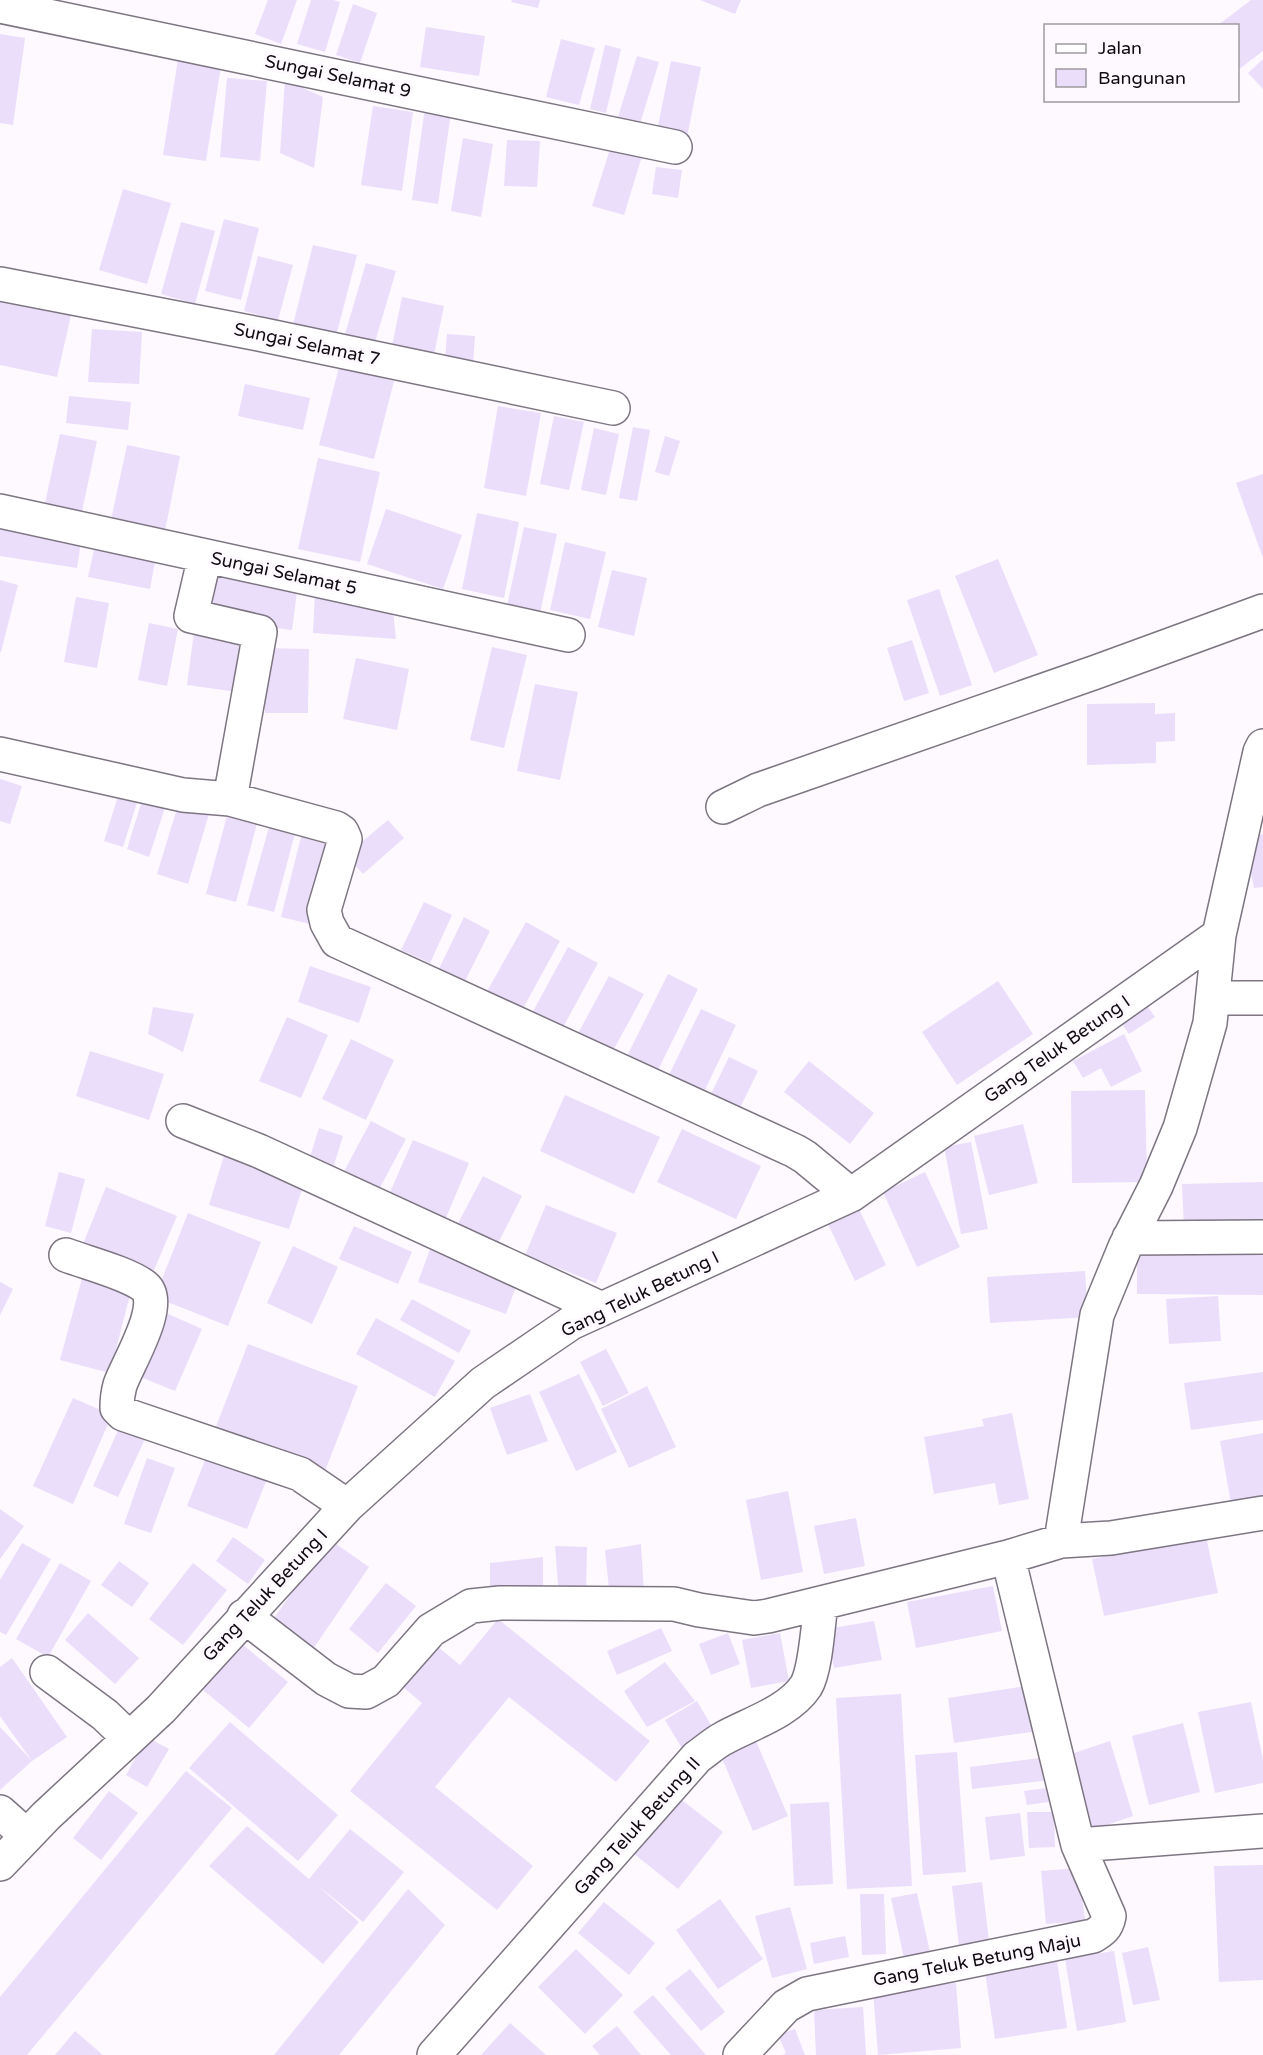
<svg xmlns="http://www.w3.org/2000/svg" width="1263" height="2055" font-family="'Varela Round',sans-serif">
  <rect width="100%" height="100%" fill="#fdf9ff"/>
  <path fill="#ebdefb" d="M268 0H297L281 44 255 34Z
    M311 0H333L340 2 325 52 297 44Z
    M512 0H540L538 8 511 2Z
    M700 0H741L735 14Z
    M1251 0H1263V51L1238 70V26H1217Z
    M353 4 377 13 360 63 336 55Z
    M426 27 485 36 479 76 420 67Z
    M0 34 25 38 13 125 0 123Z
    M561 39 595 48 579 105 546 97Z
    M605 45 621 49 606 113 590 109Z
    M637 56 659 62 639 127 617 120Z
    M178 59 221 66 206 161 163 155Z
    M1263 59V89L1248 73Z
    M671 61 701 67 687 137 657 131Z
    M227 78 267 81 260 161 220 157Z
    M285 80 323 97 314 168 280 153Z
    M373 106 413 112 402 191 361 185Z
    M425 108 451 112 438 204 412 200Z
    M463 138 493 144 481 217 451 211Z
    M507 140 540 141 537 187 504 186Z
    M611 146 642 156 624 215 592 206Z
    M656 167 682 170 678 198 652 194Z
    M123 189 171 203 147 284 99 270Z
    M224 219 259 228 241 300 205 291Z
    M181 222 215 231 195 304 161 294Z
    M313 245 357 255 335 340 292 329Z
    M258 256 293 265 278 320 244 311Z
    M366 263 396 271 375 342 345 334Z
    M402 297 444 306 432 364 390 356Z
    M0 300 71 315 57 377 0 365Z
    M92 329 142 332 139 384 88 382Z
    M447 334 475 336 473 363 445 361Z
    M339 367 394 381 374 459 319 445Z
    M245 384 310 398 303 430 238 416Z
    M69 396 131 402 128 430 66 423Z
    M498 406 541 413 526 496 484 488Z
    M554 416 584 422 569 490 540 484Z
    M633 427 650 430 637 501 619 498Z
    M594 428 619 434 606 495 581 490Z
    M60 434 97 441 82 511 45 503Z
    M665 436 680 441 669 476 655 472Z
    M127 445 180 456 165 531 111 520Z
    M318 458 380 472 360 562 298 549Z
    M1263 474V558L1236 483Z
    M386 509 462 535 443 589 367 564Z
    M477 513 519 522 504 598 462 589Z
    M524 527 557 534 540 613 507 606Z
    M0 529 81 542 77 568 0 556Z
    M565 542 606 552 590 619 550 610Z
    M94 550 155 562 150 589 88 577Z
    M998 559 1038 655 994 673 955 576Z
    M612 570 647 578 634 636 598 627Z
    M211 573 298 584 292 630 205 619Z
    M0 580 18 585 1 652H0Z
    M939 589 972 685 940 696 907 600Z
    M315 593 392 602 396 639 313 633Z
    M76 597 109 603 97 668 64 662Z
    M149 623 178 629 167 686 138 680Z
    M194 632 245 639 238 692 187 685Z
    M912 640 929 693 904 701 887 648Z
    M492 647 527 655 504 748 470 740Z
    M265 648 309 649 308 713H265Z
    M356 658 409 669 397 730 343 719Z
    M535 684 578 692 560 780 517 771Z
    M1155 703V714L1175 713V741L1156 742V763L1087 765V704Z
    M0 779 22 786 10 824 0 821Z
    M120 790 139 796 123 847 104 841Z
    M145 791 168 798 149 857 127 849Z
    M179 802 210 811 188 884 157 874Z
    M228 812 258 820 236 902 206 894Z
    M271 820 297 826 274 912 247 905Z
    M388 820 404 838 363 874 346 855Z
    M304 825 337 833 314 925 281 917Z
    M1263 834V887L1254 888 1244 838Z
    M424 902 452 915 430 963 401 950Z
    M464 917 490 931 463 985 437 973Z
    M526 922 560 941 521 1012 486 993Z
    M568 947 598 963 561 1031 531 1015Z
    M310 966 371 987 359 1023 298 1002Z
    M668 974 698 989 655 1076 625 1060Z
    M609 976 644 994 609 1058 575 1039Z
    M998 981 1033 1034 957 1085 922 1032Z
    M1144 1001 1155 1017 1129 1034 1118 1018Z
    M153 1007 194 1014 183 1052 148 1034Z
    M701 1009 736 1025 702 1096 667 1079Z
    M287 1017 328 1035 301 1098 259 1081Z
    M1124 1034 1142 1071 1111 1087 1101 1068 1083 1078 1073 1061Z
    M351 1039 394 1060 366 1120 322 1099Z
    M90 1051 164 1074 149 1120 76 1096Z
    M729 1057 758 1071 734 1120 705 1106Z
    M809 1061 874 1113 850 1144 784 1092Z
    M1145 1090 1147 1182 1072 1183 1071 1091Z
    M565 1095 660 1137 634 1194 540 1151Z
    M371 1121 406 1139 376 1195 341 1177Z
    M1023 1124 1038 1183 989 1195 974 1136Z
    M319 1128 343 1136 332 1171 308 1163Z
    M682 1129 761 1166 736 1219 657 1182Z
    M413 1140 469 1163 440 1232 383 1208Z
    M971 1142 988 1229 961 1234 944 1147Z
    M226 1149 307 1174 289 1229 209 1205Z
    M59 1172 85 1179 71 1233 45 1226Z
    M925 1172 960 1247 917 1267 883 1192Z
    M483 1176 522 1196 495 1249 455 1229Z
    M1263 1182V1227L1184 1229 1182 1184Z
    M106 1187 177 1216 149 1282 79 1254Z
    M546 1205 617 1233 596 1283 525 1255Z
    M858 1207 886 1265 855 1281 827 1222Z
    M188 1213 261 1242 228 1326 155 1297Z
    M354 1226 412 1252 398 1284 339 1259Z
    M432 1244 520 1276 506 1314 418 1282Z
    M293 1246 338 1267 312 1324 267 1303Z
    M1137 1250 1263 1251V1295L1137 1294Z
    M84 1271 133 1283 110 1373 60 1360Z
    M1085 1271 1088 1317 990 1323 987 1277Z
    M0 1282 13 1289 0 1315Z
    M1218 1296 1221 1341 1169 1344 1166 1299Z
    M412 1299 471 1331 459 1353 400 1320Z
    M166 1313 202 1329 175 1391 138 1376Z
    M376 1318 455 1361 435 1397 356 1354Z
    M248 1344 358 1386 325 1471 215 1429Z
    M606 1349 629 1393 603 1406 580 1362Z
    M1263 1372V1420L1191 1430 1184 1383Z
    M579 1374 617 1452 576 1471 539 1392Z
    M647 1386 676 1447 629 1468 601 1409Z
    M530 1394 548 1441 507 1455 490 1408Z
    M73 1398 112 1415 73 1504 33 1486Z
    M1012 1413 1029 1499 999 1505 995 1483 934 1494 924 1437 984 1426 982 1419Z
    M120 1426 146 1437 118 1497 93 1486Z
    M1263 1433V1498L1231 1503 1220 1441Z
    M211 1445 271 1469 247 1529 187 1506Z
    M147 1458 175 1468 151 1533 124 1524Z
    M788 1491 803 1572 761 1580 746 1500Z
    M0 1509 24 1526 0 1559Z
    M856 1518 865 1566 824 1574 814 1526Z
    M1206 1536 1218 1593 1104 1616 1092 1559Z
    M233 1537 265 1560 248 1584 216 1561Z
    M329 1539 369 1567 311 1652 270 1624Z
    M22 1543 51 1559 6 1635 0 1632V1580Z
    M641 1544 644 1593 609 1589 605 1550Z
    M555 1546 587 1547 586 1597H559Z
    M543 1557V1596L490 1598V1563Z
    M119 1561 149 1583 132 1607 101 1585Z
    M60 1563 91 1581 48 1657 16 1639Z
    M193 1563 227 1590 183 1645 149 1619Z
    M386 1583 416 1606 378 1653 349 1629Z
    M993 1586 1002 1631 916 1648 907 1602Z
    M88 1613 139 1658 115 1684 65 1640Z
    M498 1619 650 1741 616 1782 509 1697 435 1787 533 1866 497 1910 350 1791 422 1703 397 1682 431 1641 460 1665Z
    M874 1621 882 1660 834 1668 827 1629Z
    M661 1628 672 1651 617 1675 607 1651Z
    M728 1633 740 1664 711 1675 699 1644Z
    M780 1633 789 1681 751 1688 742 1640Z
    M236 1639 288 1682 249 1728 197 1685Z
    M12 1658 67 1737 32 1761 0 1716V1667Z
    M665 1662 695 1701 647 1727 624 1691Z
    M1032 1685 1038 1731 954 1743 948 1698Z
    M901 1694 912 1886 847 1889 836 1698Z
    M697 1701 715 1732 683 1750 665 1720Z
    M1251 1702 1263 1760V1783L1215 1793 1198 1712Z
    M230 1722 338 1815 298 1861 189 1768Z
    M1183 1723 1200 1792 1149 1805 1132 1736Z
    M0 1727 32 1761 0 1790Z
    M147 1737 169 1749 147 1787 126 1775Z
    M756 1741 788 1816 753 1831 721 1756Z
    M1110 1741 1133 1816 1092 1830 1068 1755Z
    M957 1752 966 1872 923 1875 915 1755Z
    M1048 1757 1050 1780 972 1789 970 1767Z
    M186 1771 232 1808 27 2055H0V1997Z
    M1054 1787 1055 1801 1027 1805 1024 1791Z
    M109 1791 138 1813 101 1860 73 1838Z
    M678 1797 723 1832 678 1889 633 1853Z
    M829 1802 833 1884 794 1886 790 1804Z
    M1027 1812H1054L1055 1847 1029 1848Z
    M1020 1813 1025 1856 990 1860 985 1817Z
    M247 1826 309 1879 350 1829 404 1872 363 1922 316 1884 359 1922 323 1964 209 1866Z
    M1263 1865V1980L1219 1982 1214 1866Z
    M1079 1868 1085 1921 1046 1924 1041 1871Z
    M982 1882 989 1942 959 1946 952 1886Z
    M408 1889 445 1925 339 2055H274Z
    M917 1893 931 1957 905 1963 891 1898Z
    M860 1894H884L886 1954 862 1955Z
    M720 1899 763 1959 718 1989 676 1930Z
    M604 1902 655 1943 629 1975 578 1933Z
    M790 1907 807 1969 772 1978 755 1916Z
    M845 1936 849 1957 814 1964 810 1943Z
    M1148 1947 1160 2000 1133 2005 1122 1953Z
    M576 1949 623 1995 585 2034 538 1987Z
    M1114 1951 1126 2022 1077 2031 1065 1959Z
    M1057 1961 1067 2028 995 2039 985 1972Z
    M690 1969 725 2012 701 2031 665 1988Z
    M956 1983 961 2048 878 2055 873 1990Z
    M653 1995 706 2055H671L633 2012Z
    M863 2007 866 2055H816L814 2010Z
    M510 2023 546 2055H481Z
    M617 2026 641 2055H600L592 2046Z
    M795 2029 805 2055H783L786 2053 778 2035Z
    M75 2031 103 2055H55Z"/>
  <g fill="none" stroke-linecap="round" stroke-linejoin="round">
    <defs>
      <path id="minor" d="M0 6 675 147
        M0 284 259 334 613 408
        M0 511 568 635
        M205 556 191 616 260 632 230 799
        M0 754 183 795 230 799 336 828 342 832 345 839 324 910 327 923 337 941 795 1151 805 1157 851 1195
        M723 807 758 790 1096 672 1263 611
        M1213 998H1263
        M183 1121 259 1151 602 1309
        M1129 1238 1263 1237
        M66 1255C87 1263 127 1273 144 1286 166 1303 127 1364 120 1385 118 1392 117 1400 117 1408L123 1414 300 1474 347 1506
        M1061 1541 1111 1538 1263 1513
        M1008 1557 1078 1845
        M244 1616 326 1679 349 1691 366 1692 386 1681 431 1630 471 1606 500 1603 674 1604 699 1610 754 1618 768 1616 1008 1557 1061 1541 1097 1315 1125 1247 1156 1186 1180 1128 1210 1023 1219 935 1260 752 1263 746
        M47 1672 105 1715 129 1738
        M0 1812 27 1836
        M0 1864 46 1816 161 1709 347 1506 483 1383 571 1323 851 1195 1219 935
        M434 2055 697 1757C706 1751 714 1743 724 1738 749 1724 789 1712 806 1686 816 1669 818 1624 821 1603
        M740 2055 786 2006 807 1994 1093 1936C1102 1931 1107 1927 1109 1916L1078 1845 1263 1831"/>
    </defs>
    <use href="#minor" stroke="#7d7581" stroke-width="36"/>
    <use href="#minor" stroke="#fff" stroke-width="33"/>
  </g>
  <g text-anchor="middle" stroke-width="6" stroke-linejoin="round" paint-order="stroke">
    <g font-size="18" fill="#0f0c11" stroke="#fdf9ff">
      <text transform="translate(338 76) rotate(12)" y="6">Sungai Selamat 9</text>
      <text transform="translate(307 344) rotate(12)" y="6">Sungai Selamat 7</text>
      <text transform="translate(284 573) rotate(12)" y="6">Sungai Selamat 5</text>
      <text transform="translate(1057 1049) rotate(-35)" y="6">Gang Teluk Betung I</text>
      <text transform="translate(640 1294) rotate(-26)" y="6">Gang Teluk Betung I</text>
      <text transform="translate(265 1595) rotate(-47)" y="6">Gang Teluk Betung I</text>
      <text transform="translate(637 1826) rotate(-48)" y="6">Gang Teluk Betung II</text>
      <text transform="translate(977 1960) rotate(-11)" y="6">Gang Teluk Betung Maju</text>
    </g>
  </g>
  <rect x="1044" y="24" width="195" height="78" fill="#fdf9ff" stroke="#9e9aa0" stroke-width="1.5"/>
  <rect x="1056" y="44" width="30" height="9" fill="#ffffff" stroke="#9e9aa0" stroke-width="1.5"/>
  <text x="1098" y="54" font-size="18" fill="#0f0c11">Jalan</text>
  <rect x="1056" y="69" width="30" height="18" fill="#ebdefb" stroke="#9e9aa0" stroke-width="1.5"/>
  <text x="1098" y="84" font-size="18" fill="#0f0c11">Bangunan</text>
</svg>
